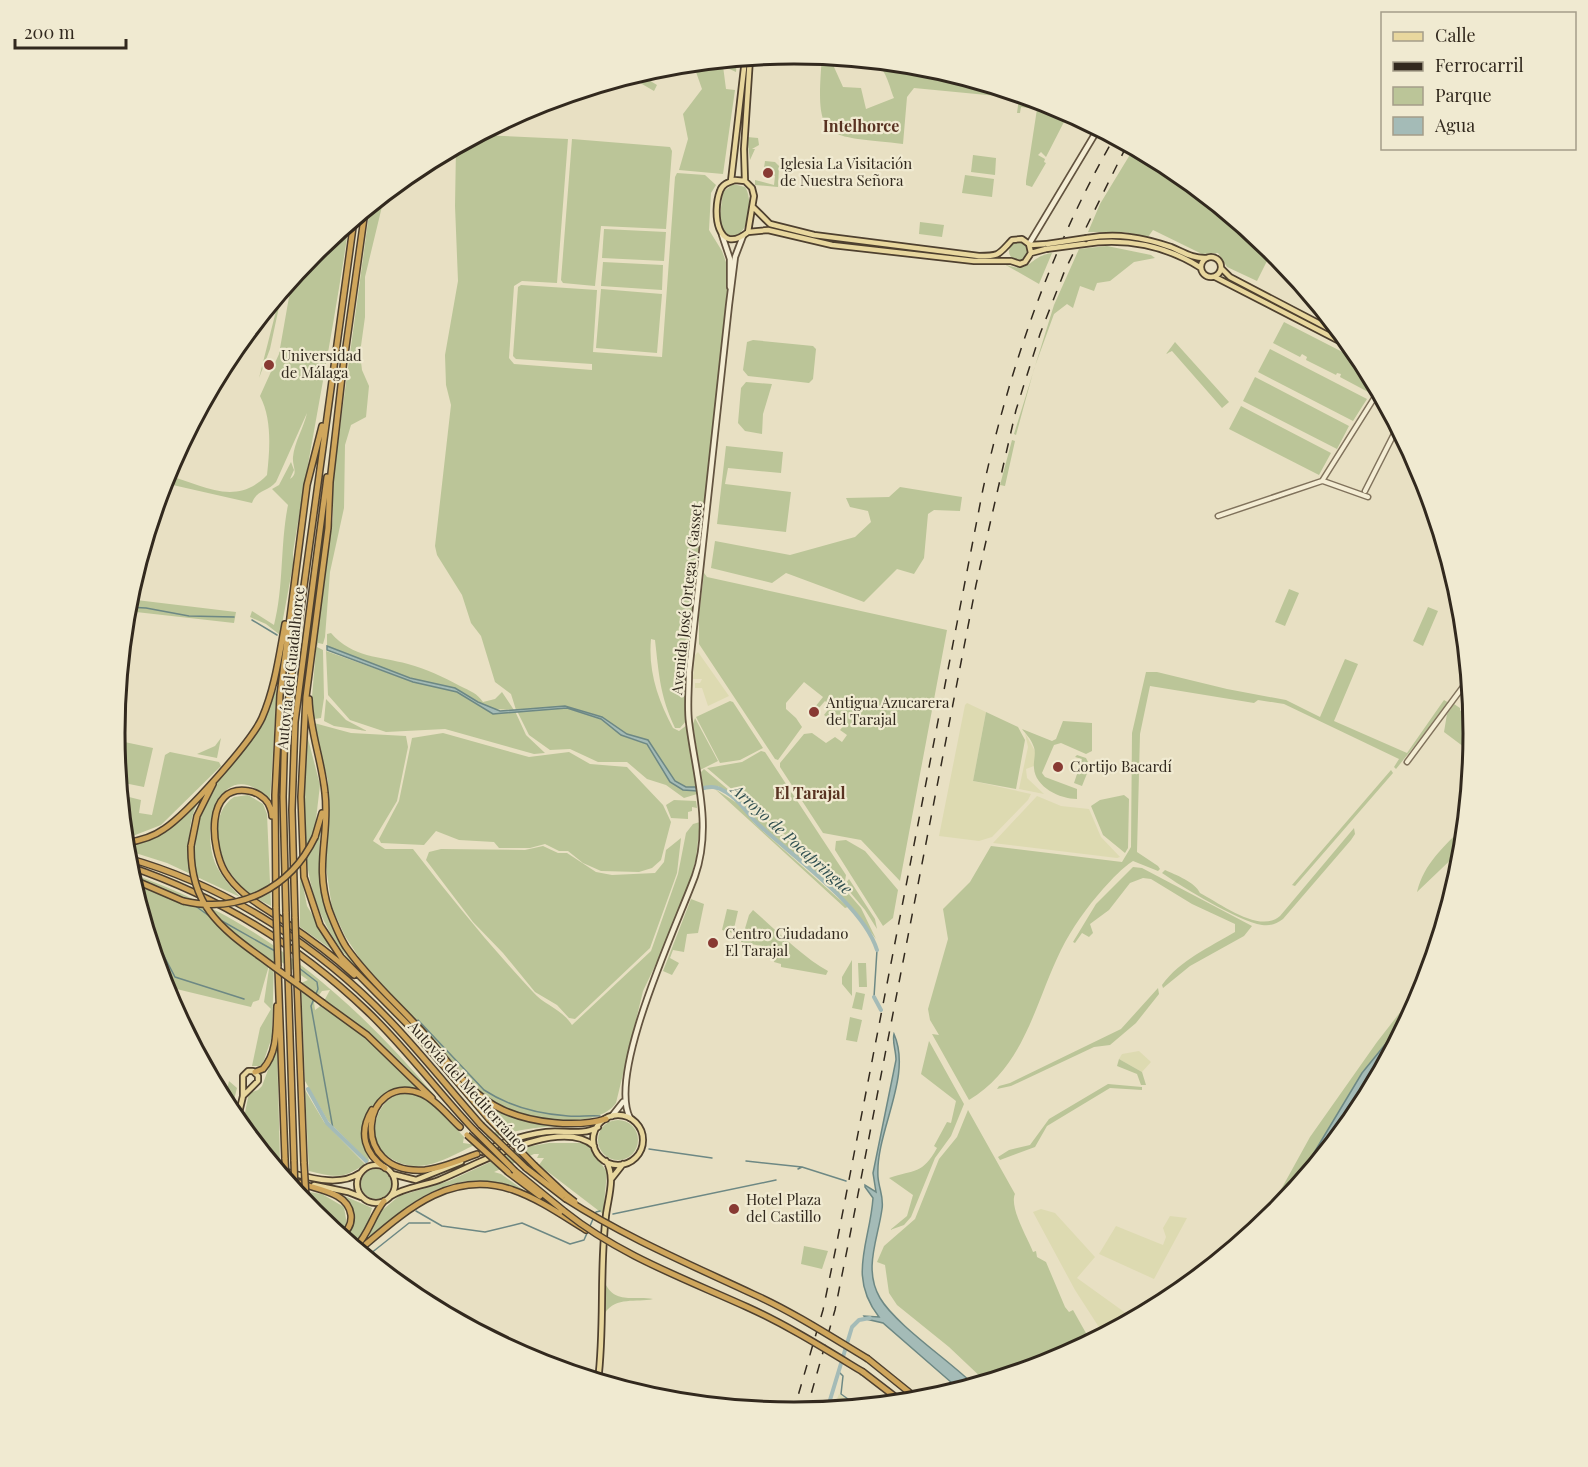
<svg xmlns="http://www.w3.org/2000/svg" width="1588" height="1467" font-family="'Playfair Display',serif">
  <rect width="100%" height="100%" fill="#e8e0c3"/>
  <path fill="#dddab1" d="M698 652 729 696 708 706 702 688H695V683H700L702 679H693L695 655Z
    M967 703 986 712 973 781 1031 794 1028 800 992 837 979 841 939 836 965 705Z
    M1025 733 1036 753 1034 766 1026 769 1027 778 1044 794 1019 789 1028 747Z
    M1037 796 1061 806 1089 809 1101 837 1120 857 1117 858 993 843Z
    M1139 1051 1151 1062 1142 1072 1119 1059 1122 1054Z
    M1041 1209 1055 1213 1095 1257 1077 1278 1134 1319 1104 1335 1075 1290 1033 1212Z
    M1170 1216 1187 1218 1154 1279 1099 1254 1116 1226 1163 1245 1166 1237 1163 1228Z
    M839 1394 857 1407 833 1409Z"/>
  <path fill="#bbc598" d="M822 57 836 58 834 67 843 87 861 88 866 109 894 98C889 86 886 67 873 62L887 63 900 71 912 69 972 82 1048 110 1087 127 1085 130 1065 120 1046 157 1041 152 1038 155 1045 159 1044 162 1046 163 1032 187 1026 185V181L1037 109 1021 107 1020 113H1017L1019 98 914 88 907 97 903 144C823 135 815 143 822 57Z
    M737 60 736 72 723 66 726 89 735 90 723 174 679 170 688 139 683 114 702 89 696 72 697 64Z
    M639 74 657 85 654 91 630 77Z
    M480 135 568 139 557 283 522 281 514 286 509 358 514 364 592 370V364L516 359 513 356 518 287 521 285 597 290 593 352 662 357 675 177 677 173 705 175 716 185 711 193 709 230 722 251 727 265V291L686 683V721L680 728H675C660 696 659 675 655 640L651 639C648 671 658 700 673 728L679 731 687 725 697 788 685 787 675 781 648 740 627 734 602 717 565 706 516 710 511 694 495 682 481 636 471 623 462 595 437 555 435 546 451 405 446 385 445 355 458 281 455 206 456 147Z
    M747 137 758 138 759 145 752 149H755L750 160Z
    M572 139 670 147 672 151 666 229 601 226 595 286 563 283 561 280Z
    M1134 148 1172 169 1272 251 1257 281 1227 267 1218 253 1202 254 1153 230 1148 237 1124 232H1088L1100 204Z
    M973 155 996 158 995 175 971 172Z
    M765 161 775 162 779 166 778 187 755 185V180L774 185 775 176 763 175Z
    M965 175 994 179 992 197 962 193Z
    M733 184 745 187C755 201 748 249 723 232L719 224 723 192Z
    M385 194 365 277V317L360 353 362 370 369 386 366 417 351 425 345 445 344 508 330 572 325 637 323 644 318 643 317 647 323 650 324 698 321 718 314 719V723L351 733 406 736 408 747 397 801 373 841 385 849H413C451 898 490 946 533 992 544 1005 562 1009 572 1025L651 951 678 874 686 833 693 824 700 822 696 858 690 881 665 945 643 991 616 1103C597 1130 533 1120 506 1109 497 1106 490 1099 482 1094L362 962 345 936 332 908 324 853 328 825V781L313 724 312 697 319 614 333 518V478L370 207Z
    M920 222 944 225 942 237 919 234Z
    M349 224C333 334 311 442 293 552V565L280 635 266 624 250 617 252 611 274 625C284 587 280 545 288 505L272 489 279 485 291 462 294 470 290 479C299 473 292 467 293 457 294 443 304 427 307 413L276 482C268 492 257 489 252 503L164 483 166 475C202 484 235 508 267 475 270 448 272 419 260 396L279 354 292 280 314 253Z
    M604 229 666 232 664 261 602 258Z
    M1009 251a10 10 0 1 1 20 0a10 10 0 1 1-20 0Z
    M1107 246 1151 255 1155 258 1134 262 1110 281 1097 283 1094 291 1080 286 1073 308 1067 304 1054 314 1034 369 1016 435 1014 434 1054 305 1079 249Z
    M1052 253 1039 284 1004 264C1032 275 1028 256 1052 253Z
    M603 262 663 265 662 290 601 286Z
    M601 289 662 294 657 353 596 348Z
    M277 307H279L270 349 259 378Z
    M1284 322 1362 362 1375 386 1370 393 1340 377 1341 374 1337 373 1336 375 1306 360 1307 357 1302 354 1300 357 1273 343Z
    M753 340 813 346 816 349 813 379 809 383 748 376 743 370 747 342Z
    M1175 342 1229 402 1222 408 1172 351 1166 354Z
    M1270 349 1367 399 1353 421 1258 372Z
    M1255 377 1349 426 1337 449 1243 401Z
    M746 382 772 384 763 414 762 434 745 431 738 423 741 388Z
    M1241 406 1331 453 1319 475 1229 429Z
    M1012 440 1015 441 1005 486 1000 485Z
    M726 446 783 452 781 473 728 468 725 484 791 492 786 532 717 524Z
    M900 487 962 497 960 511 934 510 928 514 924 558 914 574 897 569 864 602 786 573 772 583 711 568 715 541 790 555 855 537 871 522 868 511 850 507 846 498 889 497Z
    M704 573 707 577 947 630 900 881 861 840 823 833 780 767V763L804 734 812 733 826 743 835 737 842 742 847 735 840 730 847 722 836 714 831 720 824 715 831 706 825 701 818 709 815 707 823 697 804 682 786 703V709L796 718 802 727 778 760 775 759 699 644V615Z
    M1289 589 1299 593 1285 626 1275 622Z
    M128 599 236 612 234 623 127 611Z
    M1428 607 1438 611 1423 646 1413 641Z
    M331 633C353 658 379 656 408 664 426 669 444 677 460 686 470 691 477 693 483 702L495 699 502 692 514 710 491 709 455 688 410 678 327 646V634Z
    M326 651 413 682 457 692 493 714 515 711 526 735 545 753 534 754 445 729 386 732 350 720 328 695Z
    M1345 659 1358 664 1334 721 1407 753 1444 700 1449 703 1396 769 1394 767 1399 759 1284 704 1258 700 1254 703 1150 686 1140 734 1137 852 1158 866 1160 869 1158 871 1133 861C1122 868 1112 879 1103 889 1087 907 1072 928 1061 950 1034 1005 1025 1066 969 1100L932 1034 939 1035 930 1020 928 1009 948 939 943 909 970 882 991 846 1122 862 1131 847 1132 733 1146 672H1157L1227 689 1286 700 1320 717Z
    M277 687 270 801C227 753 198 819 215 863 221 876 231 887 240 897L167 863 126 850 125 845 153 838 202 795C188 817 187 840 194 865L196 831 203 806 220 779 263 725Z
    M326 699 346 720 367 731 334 726 324 721Z
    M730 701 733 702 763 748 740 760 720 763 696 717Z
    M1454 704 1460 708V711L1463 709 1471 712 1473 734 1470 767 1461 759 1468 750 1444 732 1447 714Z
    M567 708 601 719 631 739 647 744C663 764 666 791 697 791V794L684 798 666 785 647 779 627 762H598L570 749 550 750 529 735 517 711Z
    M986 712 1018 727 1025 740 1016 789 973 781Z
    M695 718 718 761 700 770 693 724Z
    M1063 721 1092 723V751L1086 754 1061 743 1054 745 1042 773 1045 777 1077 789V799C1060 799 1035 787 1034 768 1033 760 1037 753 1033 745 1031 739 1026 734 1022 729L1052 741 1056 739Z
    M443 733 529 757 569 752 590 764 627 767 663 805 671 822 661 860 652 868 639 872 601 871 583 863 568 851H559L545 844 530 848H499L494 842 459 840 436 831 424 845 381 843 379 839 399 801 412 738Z
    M307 735 320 785 313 845 321 829C314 892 328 931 368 979 292 909 303 830 307 735Z
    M221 738 217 758 197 754 215 746Z
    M115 740 153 748 144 787 119 782Z
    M761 751 765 752 846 875 845 881H839L707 768 742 762Z
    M170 752 219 762 221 766 161 825 125 839 121 795 141 800 139 813 152 815 165 755Z
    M1077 755 1086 758 1090 766 1082 786 1074 783 1077 774 1087 768 1075 772 1082 759 1075 757Z
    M704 769 842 886 861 908 876 939 849 904 756 821 742 803 718 786 703 787 701 772Z
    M1391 770 1393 773 1295 886 1292 885Z
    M715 789 740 805 754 823 848 907 845 908Z
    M248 795 263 804 267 814 271 906C257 899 243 891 234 878 217 857 208 814 234 797Z
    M1124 795 1129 799 1128 848 1125 853 1103 835 1091 806 1100 800Z
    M674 800 696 801 697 808 692 807V811L688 812V819L671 818 666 805Z
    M1464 826 1462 849 1417 892C1424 863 1444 847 1464 826Z
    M1354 828 1355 834 1351 840 1283 919C1276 924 1271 926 1262 925 1238 921 1182 887 1162 873L1165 870C1176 875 1195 882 1200 893 1221 904 1260 934 1280 916Z
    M681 838 677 873 650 948 575 1019 569 1018 557 1005 535 992 503 953 473 922 426 860 429 852 441 849 525 850 543 846 558 853H567L596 872 612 875 655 873 664 862 666 850Z
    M846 840 865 851 898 890 893 918 883 926 835 850 836 841Z
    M1133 867 1142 868 1252 926 1244 936 1190 966 1163 988 1162 985C1180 960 1210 947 1235 932V924L1192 904 1151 879 1143 878 1130 883 1109 910 1090 924 1093 933 1089 937 1082 933 1075 943 1073 942 1096 904Z
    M300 870 307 906 335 952 300 927Z
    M130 873C262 920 347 993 437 1098L367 1032 324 1001 330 990 322 991 314 1002 315 1010 322 1005 365 1038 421 1091C390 1087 359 1105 362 1140 363 1148 369 1155 369 1162L328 1121 305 1081 301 983 308 980 274 957 272 1037 262 1066H252L260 1028 271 1009 264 1002 270 962 259 1000 253 1002 251 1007 164 986 133 884 182 903 131 878Z
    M849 879 875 919 877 929 865 910 844 885Z
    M691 899 704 904 698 933 687 934 684 952 673 950 670 958 679 963 672 975 663 971Z
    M727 909 738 911 733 933 722 930Z
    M753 910C777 931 804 958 828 971L826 975 781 967V964L774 962 776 949 741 942 749 915Z
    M852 960V996L842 984V977Z
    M858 963H866L867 987H859Z
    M1426 979 1414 1009 1362 1073 1285 1201 1262 1224 1310 1137 1377 1042Z
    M1158 988 1159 994 1136 1023 1110 1045 1094 1047 1011 1086 997 1089 999 1086 1010 1083 1121 1029Z
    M856 992 865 994 862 1010 852 1008Z
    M850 1017 862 1020 857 1042 846 1040Z
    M929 1041 964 1104 951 1136 935 1158 911 1217 904 1225 890 1230 907 1216 913 1195 889 1178C915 1169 922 1175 937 1148L934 1146 947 1122 951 1123 956 1101 921 1074Z
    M277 1046 280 1163 271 1162 242 1127 249 1093 258 1090 262 1086Z
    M1119 1059 1142 1072 1146 1085H1141L1137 1074 1117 1066Z
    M458 1077C489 1112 514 1121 559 1126 536 1127 514 1130 492 1138 452 1151 418 1188 378 1148 366 1119 389 1080 423 1098 439 1106 452 1124 464 1137L463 1143 470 1144 502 1129 503 1123 497 1124Z
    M229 1081 237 1088 231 1112 220 1094 226 1095Z
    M1108 1084 1142 1087V1090L1110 1088 1047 1126 1035 1147 1000 1160 998 1157 1009 1150 1030 1145 1049 1119Z
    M305 1090 324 1122 365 1164C342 1180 335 1177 309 1171Z
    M968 1110 1015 1194C1009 1207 1028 1239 1033 1252L1036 1251 1037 1257 1046 1262 1065 1307 1069 1312 1073 1310 1091 1342 1054 1361 986 1382 949 1347 897 1305 889 1293 885 1265 877 1262 884 1246 915 1219 939 1159 957 1137Z
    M598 1140a20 20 0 1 1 40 0a20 20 0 1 1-40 0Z
    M549 1143H583L589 1146 607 1172 603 1214 539 1165 544 1158H537L539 1154H534L494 1172 501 1174 529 1194C460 1161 419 1195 368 1238L379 1213 399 1196 449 1181 521 1148Z
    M361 1184a15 15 0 1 1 30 0a15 15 0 1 1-30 0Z
    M309 1192 322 1194 344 1207 347 1225 337 1234 311 1211Z
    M342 1195 372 1208 367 1226 353 1246 342 1237 351 1228 354 1216Z
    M804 1246 828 1251 822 1269 801 1264Z
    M605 1283C615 1305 635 1295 653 1299 636 1303 616 1296 605 1313Z"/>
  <path fill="#a4bbb7" stroke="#6d8884" stroke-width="1.5" d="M327 646 410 678 455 688 478 702 500 711 565 706 602 717 627 734 648 740 675 781 686 787H696L697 791 683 790 670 782 647 744 621 735 601 719 567 708 493 714 457 692 413 682 327 650Z
    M1414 1009 1359 1111 1285 1201 1362 1073Z
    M894 1034C913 1077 875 1132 878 1177 879 1189 884 1197 882 1209 878 1239 863 1269 880 1298 896 1325 950 1361 974 1385L960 1390 883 1323 866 1319 864 1316 879 1317C847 1276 870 1243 873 1198L865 1187V1185L876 1192 873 1173 896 1060C896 1050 892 1042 894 1034Z"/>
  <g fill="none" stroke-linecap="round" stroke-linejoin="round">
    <path stroke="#6d8884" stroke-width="1.5" d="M127 607 146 608 189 616 234 617
      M252 620 277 635
      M194 905 212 918
      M222 921 275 951
      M148 932 154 937 175 977 244 999
      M299 968 317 982 318 989 311 1006 333 1129
      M874 997 877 950
      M418 1020 484 1090C510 1107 537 1114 568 1116 579 1117 590 1115 600 1116
      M649 1149 712 1158
      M746 1161 802 1167
      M798 1169 802 1167 846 1181
      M416 1211 442 1226 485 1232 522 1223 570 1244 584 1240 588 1231
      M613 1214 776 1180
      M590 1226 596 1212 600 1211
      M370 1254 409 1223H430
      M840 1373 843 1376 841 1394 859 1407"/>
    <path stroke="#a4bbb7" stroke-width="4" d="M700 789C710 786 717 786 726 792 740 800 747 814 758 824 793 857 863 905 877 950
      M874 997 881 1010
      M308 1089 327 1123 366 1161
      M827 1410 852 1327 859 1320 870 1318"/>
    <defs>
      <path id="tertiary" d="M1323 481 1368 497
        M1365 491 1397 428
        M1218 516 1322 481 1378 392
        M1407 762 1468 680"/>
      <path id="secondary" d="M722 235 730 259V287
        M1029 244 1098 129
        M612 1116 623 1102
        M630 1118C607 1073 677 925 695 876 713 825 695 773 689 722 687 706 689 689 689 672L729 305 735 257 743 236"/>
      <path id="primary" d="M735 180 745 181 752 188 754 196 748 232C717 257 712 212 720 191 722 184 729 182 735 180Z
        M731 181 745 59
        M745 181 744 149 750 58
        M748 232 768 230 832 245 974 261H1011L1020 264 1025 262 1031 253 1029 244 1022 239 1012 240C998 255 1000 256 979 256L814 235 770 224 753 207
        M1087 238C1117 233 1142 237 1171 247 1183 252 1193 259 1207 258
        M1084 244C1125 237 1167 246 1201 268
        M1030 245 1047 244
        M1031 253 1046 249
        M1201 267a10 10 0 1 1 20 0a10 10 0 1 1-20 0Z
        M1222 269 1230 277 1341 335
        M1215 277 1351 347
        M593 1140a25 25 0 1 1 50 0a25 25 0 1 1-50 0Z
        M237 1121 243 1096V1076L248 1071H253L258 1076V1081L243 1096
        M482 1152C502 1142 524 1135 546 1132 563 1130 583 1136 598 1127
        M357 1184a19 19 0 1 1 38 0a19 19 0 1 1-38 0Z
        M278 1170C303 1175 336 1189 360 1173
        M392 1174 416 1180 461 1162
        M612 1178 623 1164
        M314 1185 348 1192 361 1197
        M391 1196C406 1187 423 1186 439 1180 475 1166 559 1116 594 1146
        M598 1381C605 1326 599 1271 606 1215 608 1198 616 1177 606 1161"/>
      <path id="motorway" d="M344 359 330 482 328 528 306 697 301 797 304 877 320 925 341 957 412 1029 489 1119
        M344 361 365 211
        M309 699C310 732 322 761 325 793 330 835 314 865 329 910 334 923 339 936 346 947 367 977 395 1002 419 1028 445 1056 467 1094 503 1110 532 1123 576 1128 606 1119
        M272 816C272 811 270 807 268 803 264 797 256 792 249 791 204 783 211 849 225 872 240 896 263 906 285 922 309 938 332 955 354 975
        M315 837 322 813
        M125 843C139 841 153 837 164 829 187 814 251 742 262 718 275 688 279 656 285 624
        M191 846 197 816 213 784
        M127 858C228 886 322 948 394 1025 424 1057 452 1092 481 1125
        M128 866C217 896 299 946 367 1011 406 1048 437 1091 474 1130
        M132 879 183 901
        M276 908 275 795 280 695 307 485 322 426
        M286 913 283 797 285 725 354 220
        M295 918 292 810 295 722 327 477
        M278 969 285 1159
        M288 975 294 1161
        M297 981 304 1163
        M323 1003 367 1035 432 1098
        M255 1072 263 1069C278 1052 276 1028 277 1006
        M372 1110C358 1133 365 1154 385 1168
        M460 1127C449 1117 436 1100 422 1094 362 1070 346 1176 425 1170 443 1168 460 1160 477 1154
        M535 1166 566 1195
        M526 1168 566 1199
        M515 1171 564 1211
        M508 1172 540 1196
        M300 1183C318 1190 348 1192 351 1215 352 1225 348 1231 340 1236
        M306 1197 307 1206
        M355 1248C369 1234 372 1216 384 1201
        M358 1251C403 1213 449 1168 513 1190 539 1199 563 1216 586 1230
        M868 1359 920 1401
        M863 1372 902 1402"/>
    </defs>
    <use href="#tertiary" stroke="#80725c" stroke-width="7"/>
    <use href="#secondary" stroke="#62533f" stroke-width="8"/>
    <use href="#primary" stroke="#4e402f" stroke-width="8"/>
    <use href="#motorway" stroke="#4e402f" stroke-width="8"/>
    <use href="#tertiary" stroke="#f4edd4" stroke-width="4"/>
    <use href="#secondary" stroke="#f4edd4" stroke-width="4.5"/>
    <use href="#primary" stroke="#e8d79e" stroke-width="4.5"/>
    <use href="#motorway" stroke="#cfa65c" stroke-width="5"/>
    <path stroke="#32291e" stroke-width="1.5" stroke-dasharray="10 10" stroke-linecap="butt" d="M806 1412 835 1310 853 1220 976 585 1016 410 1040 334 1065 270 1127 145
      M793 1413 823 1310 835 1252 983 489C1010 366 1051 248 1114 138"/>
    <defs>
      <path id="primary-bridge" d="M1047 244 1087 238
        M1046 249 1084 244"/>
      <path id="motorway-bridge" d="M191 846C190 904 219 927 262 958 282 973 303 988 323 1003
        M183 901C239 914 290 889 315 837
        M276 908 278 967
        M286 913 288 974
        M295 918 297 980
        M489 1119 535 1166
        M481 1125 526 1168
        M474 1130 515 1171
        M467 1135 508 1172
        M285 1159 286 1180
        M294 1161 295 1192
        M304 1163 306 1197
        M566 1195 575 1202
        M566 1199C625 1237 689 1264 753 1294 793 1312 830 1336 868 1359
        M564 1211C619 1255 683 1278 747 1307 787 1325 825 1349 863 1372"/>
    </defs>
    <use href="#primary-bridge" stroke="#4e402f" stroke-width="8" stroke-linecap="butt"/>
    <use href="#motorway-bridge" stroke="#4e402f" stroke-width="8" stroke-linecap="butt"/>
    <use href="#primary-bridge" stroke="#e8d79e" stroke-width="4.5"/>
    <use href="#motorway-bridge" stroke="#cfa65c" stroke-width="5"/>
  </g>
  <g fill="#883a33" stroke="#f0ead1" stroke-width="2">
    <circle cx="768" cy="173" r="6"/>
    <circle cx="269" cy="365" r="6"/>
    <circle cx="814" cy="712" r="6"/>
    <circle cx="1058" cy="767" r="6"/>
    <circle cx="713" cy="943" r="6"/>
    <circle cx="734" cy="1209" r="6"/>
  </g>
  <g text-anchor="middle" stroke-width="4.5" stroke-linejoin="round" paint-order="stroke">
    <g font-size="15" fill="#32291e" stroke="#f0ead1" text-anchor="start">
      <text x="780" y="169">Iglesia La Visitación<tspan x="780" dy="17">de Nuestra Señora</tspan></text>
      <text x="281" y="361">Universidad<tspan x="281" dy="17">de Málaga</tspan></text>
      <text x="826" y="708">Antigua Azucarera<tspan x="826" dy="17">del Tarajal</tspan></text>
      <text x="1070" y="772">Cortijo Bacardí</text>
      <text x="725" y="939">Centro Ciudadano<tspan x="725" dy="17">El Tarajal</tspan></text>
      <text x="746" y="1205">Hotel Plaza<tspan x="746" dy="17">del Castillo</tspan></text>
    </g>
    <g font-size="15" fill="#32291e" stroke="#f0ead1">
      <text transform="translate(687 599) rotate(-84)" y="5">Avenida José Ortega y Gasset</text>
      <text transform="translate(291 668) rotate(-84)" y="5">Autovía del Guadalhorce</text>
      <text transform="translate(468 1087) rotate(48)" y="5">Autovía del Mediterráneo</text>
    </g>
    <g font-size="16" font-weight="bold" fill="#593322" stroke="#f0ead1">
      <text x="861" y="132">Intelhorce</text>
      <text x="810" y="799">El Tarajal</text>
    </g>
    <g font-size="16" font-style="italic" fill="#2f4f50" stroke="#f0ead1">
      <text transform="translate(792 839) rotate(42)" y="6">Arroyo de Pocapringue</text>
    </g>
  </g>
  <path d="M0 0H1588V1467H0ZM125 733a669 669 0 1 1 1338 0a669 669 0 1 1-1338 0Z" fill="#f0ead1" fill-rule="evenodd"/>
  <path fill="none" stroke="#32291e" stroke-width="3" d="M125 733a669 669 0 1 1 1338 0a669 669 0 1 1-1338 0Z"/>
  <rect x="1381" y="12" width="195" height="138" fill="#f0ead1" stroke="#a49d89" stroke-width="1.5"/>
  <rect x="1393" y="32" width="30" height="9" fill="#e8d79e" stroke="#a49d89" stroke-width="1.5"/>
  <text x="1435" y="42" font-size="18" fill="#32291e">Calle</text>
  <rect x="1393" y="62" width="30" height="9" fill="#32291e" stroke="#a49d89" stroke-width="1.5"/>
  <text x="1435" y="72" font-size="18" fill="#32291e">Ferrocarril</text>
  <rect x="1393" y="87" width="30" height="18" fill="#bbc598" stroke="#a49d89" stroke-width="1.5"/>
  <text x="1435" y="102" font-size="18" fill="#32291e">Parque</text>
  <rect x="1393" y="117" width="30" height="18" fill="#a4bbb7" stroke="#a49d89" stroke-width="1.5"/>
  <text x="1435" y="132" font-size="18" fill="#32291e">Agua</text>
  <path d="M15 39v9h111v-9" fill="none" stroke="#32291e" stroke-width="3"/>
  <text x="24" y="39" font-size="18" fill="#32291e" stroke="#f0ead1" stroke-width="4.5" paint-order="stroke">200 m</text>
</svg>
